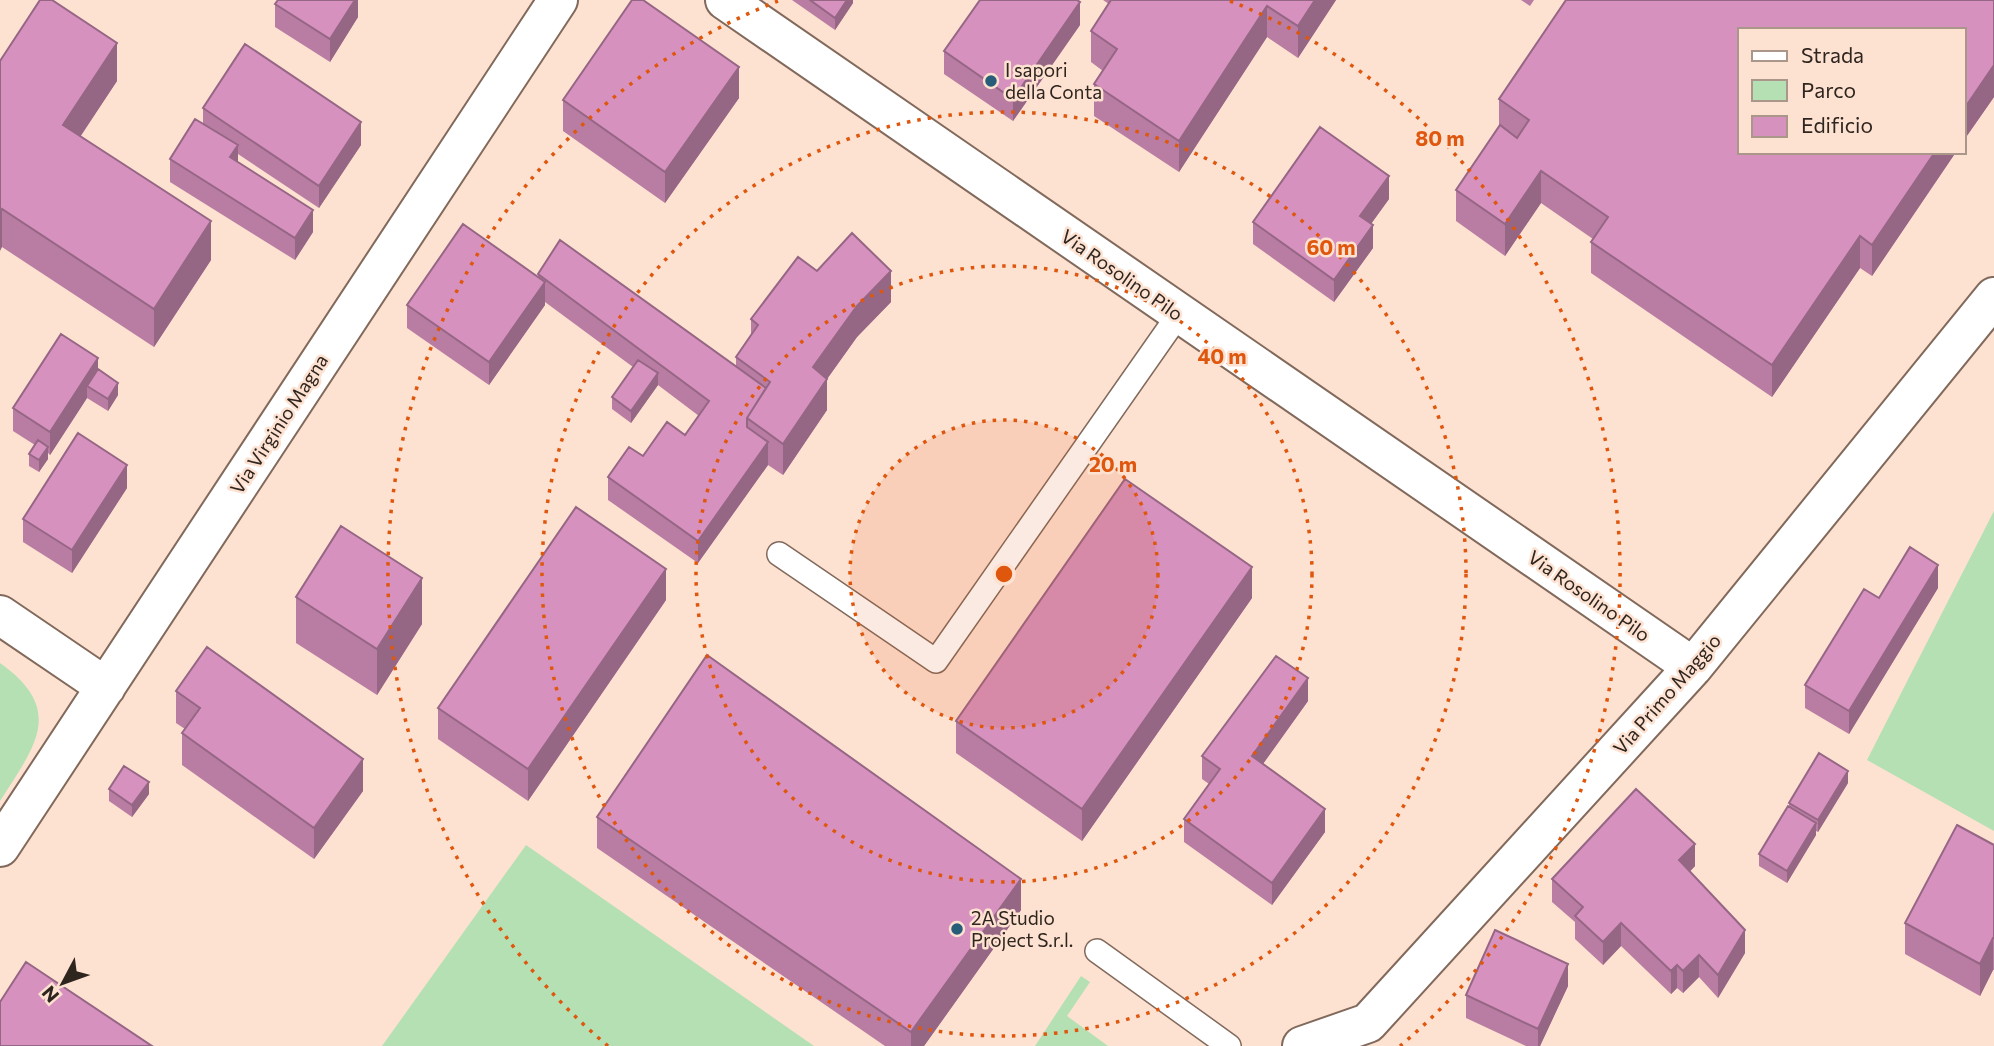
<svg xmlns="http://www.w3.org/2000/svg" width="1994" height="1046" font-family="Commissioner,sans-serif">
  <rect width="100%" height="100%" fill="#fde1d1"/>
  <path fill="#b4e0b4" d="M1994 511V831L1867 760Z
    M0 663C66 710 35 746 0 801Z
    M526 845 814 1046H382Z
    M1081 976 1090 982 1067 1016 1108 1046H1035Z"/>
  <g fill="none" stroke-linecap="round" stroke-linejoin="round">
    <defs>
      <path id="lane" d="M779 554 936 661 1179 314
        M1097 951 1229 1046"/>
      <path id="street" d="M725 0 1693 667
        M0 615 106 687
        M0 847 558 0
        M1302 1046 1368 1023 1693 667 1994 297"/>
    </defs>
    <use href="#lane" stroke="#81695b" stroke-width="26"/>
    <use href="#street" stroke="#81695b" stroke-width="42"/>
    <use href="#lane" stroke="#fff" stroke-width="23"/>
    <use href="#street" stroke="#fff" stroke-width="38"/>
  </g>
  <path fill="#b97da3" d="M358 0V17L330 62 275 27V4Z
    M792 0H853V3L835 30Z
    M1103 0H1336L1298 58 1267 37 1179 172 1094 116V84L1103 71 1091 62V31L1109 4Z
    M1521 0H1534L1530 6Z
    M1994 0V97L1964 140V30L1740 152H1956L1872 276 1860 268 1772 397 1591 273V242L1593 239 1541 203 1505 256 1456 221V190L1499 128V99Z
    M1080 25 1013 121 944 74V51Z
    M0 61 117 81 80 136 211 260 154 347 2 247Z
    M739 98 665 203 563 131V100Z
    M203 108 361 145 319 208 238 154V162L313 232 295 260 170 182V159L203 124Z
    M1389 199 1371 224 1373 248 1334 302 1253 244V222Z
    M817 271 891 302 857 337 827 379V410L783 475 768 465 698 563 608 500V477L643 456 685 435 699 416 658 385 631 423 612 409V397L633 367 545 302V305L489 385 407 328V305L538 277V274L736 366V357L751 336V319Z
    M98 369 118 395 108 411 87 398 50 455 48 453V459L39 472 29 466V454L35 445 13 431V408Z
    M127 488 72 573 23 542V519Z
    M1938 588 1849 734 1805 708V685L1879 598Z
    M296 597 422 624 377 695 296 643Z
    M1252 598 1082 841 956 753V721Z
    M666 600 528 801 438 739V708Z
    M176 691 363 791 314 859 182 765V733L185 729 176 723Z
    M1308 701 1263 764 1325 832 1272 905 1184 842V819L1209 784 1202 779V756Z
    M1848 783 1818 832 1816 831V835L1787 883 1759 866V854L1789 807V803Z
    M109 789 149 794 132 817 109 801Z
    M597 817 1021 910 924 1046H885L597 848Z
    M1994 845V970H1993L1980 996 1905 954V923Z
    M1695 866 1690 871 1745 953 1718 998 1699 977 1683 993 1677 988 1671 994 1621 946 1603 965 1575 939V922L1552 902V879Z
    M1568 986 1540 1046H1526L1466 1018V995Z"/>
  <path fill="#966685" d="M355 0H358V17L330 62V39Z
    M847 0H853V3L835 30V18Z
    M1315 0H1336L1298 58V26Z
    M1080 2V25L1013 121V99Z
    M1267 6V37L1179 172V141Z
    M117 43V81L63 163V125Z
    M1994 65V97L1964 140V109Z
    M739 67V98L665 203V172Z
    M361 122V145L319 208V186Z
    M238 145V168L230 157Z
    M1935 152H1956L1872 276V245Z
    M1541 171V203L1505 256V224Z
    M1389 176V199L1360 239V216Z
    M2 209V247L0 251V213Z
    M313 210V232L295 260V238Z
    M211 221V260L154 347V309Z
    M1373 225V248L1334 302V280Z
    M1860 236V268L1772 397V365Z
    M891 271V302L857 337 827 379V410L783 475V444L813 367 857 306Z
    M545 282V305L489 385V362Z
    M98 358V381L87 386V398L50 455V432Z
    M658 373V385L631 423V411Z
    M118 383V395L108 411V399Z
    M768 442V465L698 563V541Z
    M48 447V459L39 472V460Z
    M127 465V488L72 573V550Z
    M1938 565V588L1849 734V711Z
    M1252 567V598L1082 841V809Z
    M666 569V600L528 801V769Z
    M422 578V624L377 695V649Z
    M1308 678V701L1252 779V756Z
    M363 759V791L314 859V828Z
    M1848 771V783L1818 832V820Z
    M149 782V794L132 817V805Z
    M1325 809V832L1272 905V883Z
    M1816 823V835L1787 883V871Z
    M1695 844V866L1679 883V860Z
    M1021 879V910L924 1046H911V1032Z
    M1621 923V946L1603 965V942Z
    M1745 930V953L1718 998V975Z
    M1993 938V970L1980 996V964Z
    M1699 955V977L1683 993V971Z
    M1568 964V986L1540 1046H1538V1029Z
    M1677 965V988L1671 994V971Z"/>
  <path fill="#d791be" stroke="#966685" stroke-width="2" d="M40 0H52L117 43 63 125 211 221 154 309 2 209 0 213V61Z
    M278 0H355L330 39 275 4Z
    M632 0H643L739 67 665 172 563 100Z
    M810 0H847L835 18Z
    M980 0H1077L1080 2 1013 99 944 51Z
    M1111 0H1315L1298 26 1267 6 1179 141 1094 84 1117 49 1091 31Z
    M1566 0H1994V65L1964 109V30H1740V152H1935L1872 245 1860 236 1772 365 1591 242 1608 217 1541 171 1505 224 1456 190 1500 125 1517 138 1529 120 1499 99Z
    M245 44 361 122 319 186 203 108Z
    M195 119 238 145 230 157 313 210 295 238 170 159Z
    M1320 127 1389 176 1360 216 1373 225 1334 280 1253 222Z
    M463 224 545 282 489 362 407 305Z
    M852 233 891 271 857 306 813 367 827 379 783 444 747 418 770 382 736 357 758 325 751 319 798 257 817 271Z
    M560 240 766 388 747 418V427L768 442 698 541 608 477 629 447 643 456 667 422 685 435 709 401 538 274Z
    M61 334 98 358 50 432 13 408Z
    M638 360 658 373 631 411 612 397Z
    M98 369 118 383 108 399 87 386Z
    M78 433 127 465 72 550 23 519Z
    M38 440 48 447 39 460 29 454Z
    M1125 479 1252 567 1082 809 956 721Z
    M576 507 666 569 528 769 438 708Z
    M341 526 422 578 377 649 296 597Z
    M1910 547 1938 565 1849 711 1805 685 1864 589 1879 598Z
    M207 647 363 759 314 828 182 733 200 708 176 691Z
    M707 655 1021 879 911 1032 597 817Z
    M1276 656 1308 678 1252 756 1325 809 1272 883 1184 819 1220 769 1202 756Z
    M1819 753 1848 771 1818 820 1789 803Z
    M124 766 149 782 132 805 109 789Z
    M1636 789 1695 844 1679 860 1745 930 1718 975 1699 955 1683 971 1677 965 1671 971 1621 923 1603 942 1575 916 1583 907 1552 879Z
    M1788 806 1816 823 1787 871 1759 854Z
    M1957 825 1994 845V938H1993L1980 964 1905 923Z
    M1495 930 1568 964 1538 1029 1466 995Z
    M26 962 152 1046H0V1002Z"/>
  <circle cx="1004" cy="574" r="154" fill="#df560d" fill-opacity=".12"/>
  <g fill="none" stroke="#df560d" stroke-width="3.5" stroke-dasharray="3.5 7">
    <circle cx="1004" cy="574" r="154"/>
    <circle cx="1004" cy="574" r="308"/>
    <circle cx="1004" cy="574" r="462"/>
    <path d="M608 1046A616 616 0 0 1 778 1M1230 1A616 616 0 0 1 1400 1046"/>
  </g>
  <g fill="#275d78" stroke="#fde1d1" stroke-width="2.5">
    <circle cx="991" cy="81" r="7"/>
    <circle cx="957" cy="929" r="7"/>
  </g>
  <g text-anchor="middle" stroke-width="5" stroke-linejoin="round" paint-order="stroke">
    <g font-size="19" fill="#2f251f" stroke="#fde1d1" text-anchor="start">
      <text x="1005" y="77">I sapori<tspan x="1005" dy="22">della Conta</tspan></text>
      <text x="971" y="925">2A Studio<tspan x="971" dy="22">Project S.r.l.</tspan></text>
    </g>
    <g font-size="19" fill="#2f251f" stroke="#fde1d1">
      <text transform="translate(1122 275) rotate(35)" y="7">Via Rosolino Pilo</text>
      <text transform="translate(279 424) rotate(-57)" y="7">Via Virginio Magna</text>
      <text transform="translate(1589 596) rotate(35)" y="7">Via Rosolino Pilo</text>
      <text transform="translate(1667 694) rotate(-49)" y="7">Via Primo Maggio</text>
    </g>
  </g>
  <circle cx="1004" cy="574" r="10" fill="#df560d" stroke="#fde1d1" stroke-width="3.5"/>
  <g font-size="21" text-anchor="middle" font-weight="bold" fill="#df560d" stroke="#fde1d1" stroke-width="5" stroke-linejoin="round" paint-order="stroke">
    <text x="1440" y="146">80 m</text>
    <text x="1331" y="255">60 m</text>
    <text x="1222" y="364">40 m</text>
    <text x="1113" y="472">20 m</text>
  </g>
  <rect x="1738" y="28" width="228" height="126" fill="#fde1d1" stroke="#ab968a" stroke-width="2"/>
  <rect x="1752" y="51" width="35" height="10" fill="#ffffff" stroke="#ab968a" stroke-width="2"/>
  <text x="1801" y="63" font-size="21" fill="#2f251f">Strada</text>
  <rect x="1752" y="80" width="35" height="21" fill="#b4e0b4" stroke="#ab968a" stroke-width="2"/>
  <text x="1801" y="98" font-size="21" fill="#2f251f">Parco</text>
  <rect x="1752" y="116" width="35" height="21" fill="#d791be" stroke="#ab968a" stroke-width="2"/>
  <text x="1801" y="133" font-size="21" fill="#2f251f">Edificio</text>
  <g transform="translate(63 983) rotate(229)" stroke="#fde1d1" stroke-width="5" paint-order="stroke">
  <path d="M0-5L12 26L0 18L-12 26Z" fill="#2f251f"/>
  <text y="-10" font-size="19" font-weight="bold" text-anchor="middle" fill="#2f251f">N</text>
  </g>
</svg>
